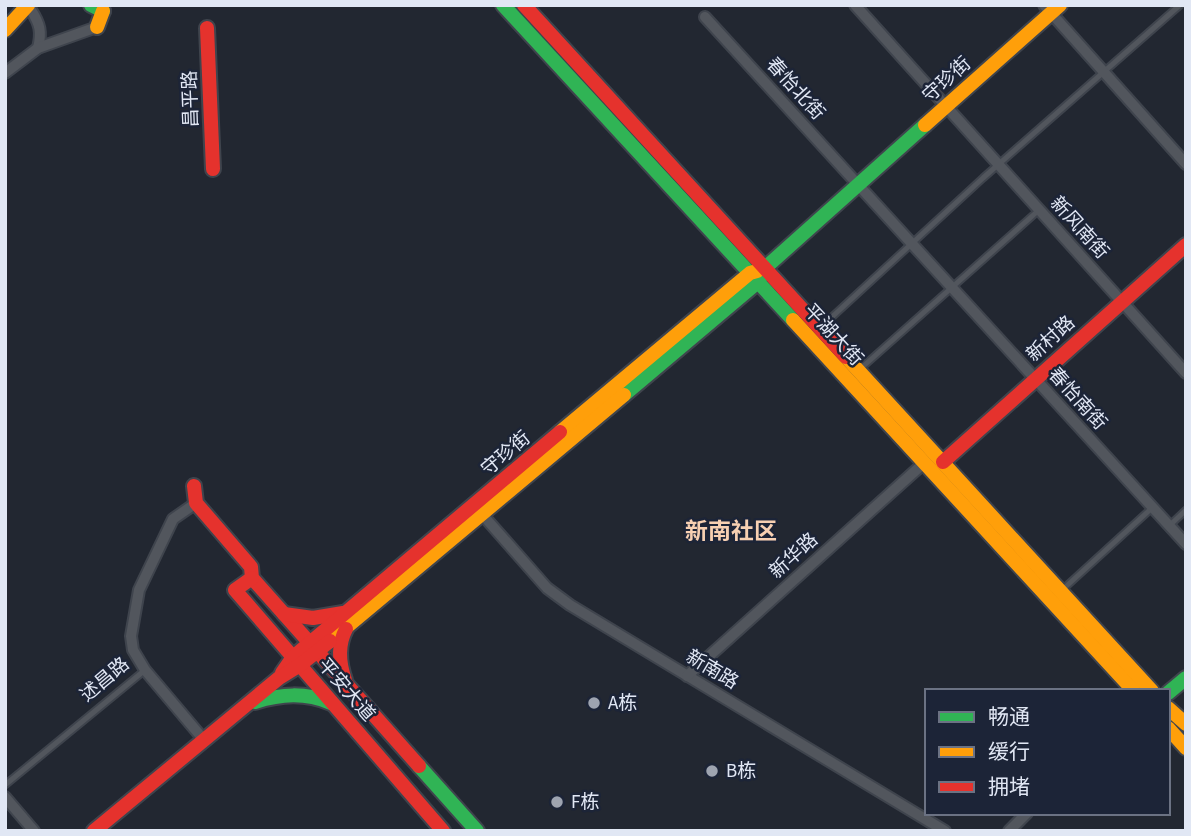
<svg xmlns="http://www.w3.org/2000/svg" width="1191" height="836" viewBox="0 0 1191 836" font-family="'Source Sans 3','Noto Sans SC',sans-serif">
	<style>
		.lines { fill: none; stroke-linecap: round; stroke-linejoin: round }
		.lane-casing { stroke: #3f444d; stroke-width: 9 }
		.street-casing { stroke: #3f444d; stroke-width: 14 }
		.fast-casing { stroke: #3f444d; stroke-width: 18 }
		.slow-casing { stroke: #3f444d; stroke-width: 18 }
		.jam-casing { stroke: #3f444d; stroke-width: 18 }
		.lane { stroke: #52565d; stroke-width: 5 }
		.street { stroke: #52565d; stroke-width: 10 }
		.fast { stroke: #30b455; stroke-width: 14 }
		.slow { stroke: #ff9f0a; stroke-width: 14 }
		.jam { stroke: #e5322d; stroke-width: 14 }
		.poi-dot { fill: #9ea4b0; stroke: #1c2437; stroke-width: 2.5 }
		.labels { text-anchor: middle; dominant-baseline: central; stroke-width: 5; stroke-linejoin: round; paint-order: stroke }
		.street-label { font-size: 19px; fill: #e1e7f4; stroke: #1c2437 }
		.poi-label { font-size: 19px; fill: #e1e7f4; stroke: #1c2437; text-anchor: start }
		.quarter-label { font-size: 23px; font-weight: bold; fill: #f7d0b2; stroke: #1c2437 }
	</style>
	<rect width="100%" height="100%" fill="#222731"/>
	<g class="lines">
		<g class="lane-casing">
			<g id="lane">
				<polyline points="820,328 983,178 1180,5"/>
				<polyline points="859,370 1039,210"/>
				<polyline points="1169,526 1186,510"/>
				<polyline points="1061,591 1152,508"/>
				<polyline points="5,785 145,670"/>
			</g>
		</g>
		<g class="street-casing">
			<g id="street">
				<polyline points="855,5 1186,373"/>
				<polyline points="1044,5 1186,164"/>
				<path d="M31,10C40,24 42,32 38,48"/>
				<polyline points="705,17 1186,544"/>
				<polyline points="5,73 38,48 97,27"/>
				<polyline points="196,503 173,519 139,590 131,636 133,650 145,670 204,740"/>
				<polyline points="481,513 547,588 570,605 945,831"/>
				<polyline points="687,676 924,463"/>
				<polyline points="5,797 34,831"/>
				<polyline points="1009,831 1027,813"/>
			</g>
		</g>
		<g class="fast-casing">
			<g id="fast">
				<polyline points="91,5 103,11"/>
				<polyline points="503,5 793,320"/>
				<polyline points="624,395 758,282 765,268 925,125"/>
				<polyline points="1168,693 1186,678"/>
				<path d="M255,702C281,694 305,692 331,703"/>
				<polyline points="419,766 477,831"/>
			</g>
		</g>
		<g class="slow-casing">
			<g id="slow">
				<polyline points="97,27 103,11"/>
				<polyline points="5,30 28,5"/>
				<polyline points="925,125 1060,5"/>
				<polyline points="793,320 1134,691"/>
				<polyline points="846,357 1152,691"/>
				<polyline points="560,432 750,273 757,271"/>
				<polyline points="330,641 624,395"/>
				<polyline points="1168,708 1186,724"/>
				<polyline points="1168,728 1186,748"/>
			</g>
		</g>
		<g class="jam-casing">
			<g id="jam">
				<polyline points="524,5 846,357"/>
				<polyline points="207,28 213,169"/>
				<polyline points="943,462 1186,245"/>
				<polyline points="194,486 196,503 251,567 252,578 419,766"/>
				<polyline points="252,578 235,590 443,831"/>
				<polyline points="284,614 313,618 343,613"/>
				<polyline points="282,673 293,657 560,432"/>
				<path d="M345,680C339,663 337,646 346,629"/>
				<polyline points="94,831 279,678 300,665 330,641"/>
			</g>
		</g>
		<use href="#lane" class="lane"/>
		<use href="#street" class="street"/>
		<use href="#fast" class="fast"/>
		<use href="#slow" class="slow"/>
		<use href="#jam" class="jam"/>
	</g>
	<g class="poi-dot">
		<circle cx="594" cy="703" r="7"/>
		<circle cx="712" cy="771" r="7"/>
		<circle cx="557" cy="802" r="7"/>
	</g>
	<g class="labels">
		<g class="street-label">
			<text transform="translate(947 80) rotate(-42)">守珍街</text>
			<text transform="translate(795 89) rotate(48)">春怡北街</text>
			<text transform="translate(191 99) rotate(-92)">昌平路</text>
			<text transform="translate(1079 228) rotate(48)">新风南街</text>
			<text transform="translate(833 335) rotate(47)">平湖大街</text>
			<text transform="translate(1051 339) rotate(-42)">新村路</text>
			<text transform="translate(1077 399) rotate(48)">春怡南街</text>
			<text transform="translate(506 454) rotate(-40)">守珍街</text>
			<text transform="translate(794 556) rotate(-42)">新华路</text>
			<text transform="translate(712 670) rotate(31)">新南路</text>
			<text transform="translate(105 680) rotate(-40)">述昌路</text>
			<text transform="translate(346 690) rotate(49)">平安大道</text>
		</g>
		<g class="poi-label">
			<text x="608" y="703">A栋</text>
			<text x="726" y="771">B栋</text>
			<text x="571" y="802">F栋</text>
		</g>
		<g class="quarter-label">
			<text x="731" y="531">新南社区</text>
		</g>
	</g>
	<rect width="1191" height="836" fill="none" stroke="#e1e7f4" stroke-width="14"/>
	<rect x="925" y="689" width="245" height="126" fill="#1c2437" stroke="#6b7283" stroke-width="2"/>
	<rect x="939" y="712" width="35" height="10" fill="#30b455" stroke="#6b7283" stroke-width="2"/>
	<text x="988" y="724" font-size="21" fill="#e1e7f4">畅通</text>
	<rect x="939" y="747" width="35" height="10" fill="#ff9f0a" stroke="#6b7283" stroke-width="2"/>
	<text x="988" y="759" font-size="21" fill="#e1e7f4">缓行</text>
	<rect x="939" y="782" width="35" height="10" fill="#e5322d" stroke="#6b7283" stroke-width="2"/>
	<text x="988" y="794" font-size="21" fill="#e1e7f4">拥堵</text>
</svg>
